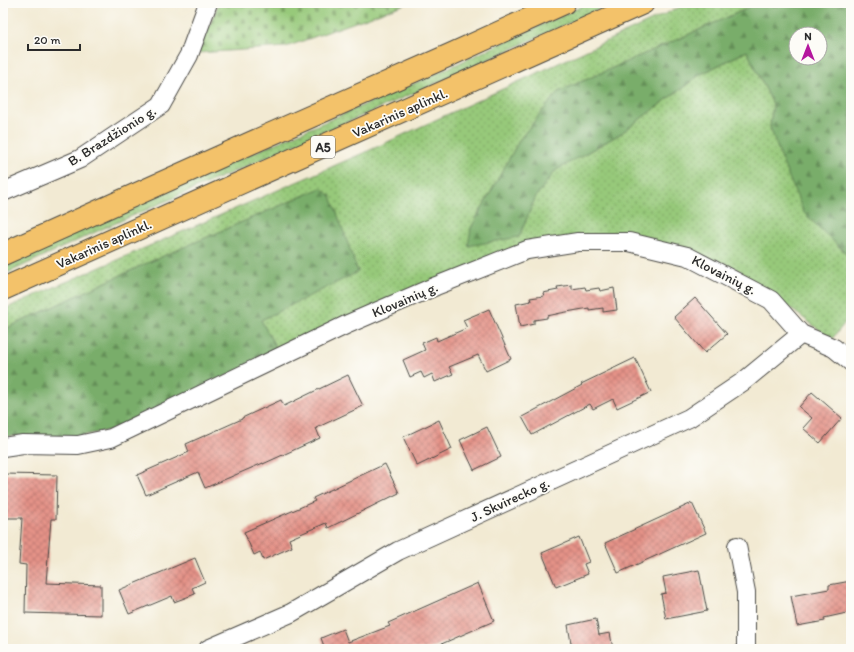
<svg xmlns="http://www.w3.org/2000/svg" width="854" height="652" viewBox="0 0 854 652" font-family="Itim,sans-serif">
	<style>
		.grass { fill: url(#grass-dots); stroke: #617a52 }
		.forest { fill: url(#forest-firs); stroke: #526c4a; fill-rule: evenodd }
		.cemetery { fill: url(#cemetery-stones); stroke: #617a52 }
		.building { fill: url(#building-cross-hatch) }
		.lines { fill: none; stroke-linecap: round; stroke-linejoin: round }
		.minor-casing { stroke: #494844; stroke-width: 20 }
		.trunk-casing { stroke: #494844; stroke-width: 24 }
		.minor { stroke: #fff; stroke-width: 18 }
		.trunk { stroke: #f3c26a; stroke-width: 22 }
		.labels { text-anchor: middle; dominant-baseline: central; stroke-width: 3.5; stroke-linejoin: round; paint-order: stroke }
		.shield { fill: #fdfcf7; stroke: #6a6a68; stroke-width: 1 }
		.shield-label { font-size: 13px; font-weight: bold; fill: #2b2b2b }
		.street-label { font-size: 14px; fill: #2b2b2b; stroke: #fdfcf7 }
	</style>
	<defs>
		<pattern id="grass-dots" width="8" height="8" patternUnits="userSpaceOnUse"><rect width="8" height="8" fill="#97c97a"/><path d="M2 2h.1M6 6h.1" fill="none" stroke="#7ba364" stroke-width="1.8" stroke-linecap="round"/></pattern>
		<pattern id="forest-firs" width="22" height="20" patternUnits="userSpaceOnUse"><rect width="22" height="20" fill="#79ad6a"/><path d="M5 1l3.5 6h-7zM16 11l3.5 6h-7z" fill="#638d57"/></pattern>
		<pattern id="cemetery-stones" width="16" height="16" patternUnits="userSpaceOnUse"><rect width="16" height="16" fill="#97c97a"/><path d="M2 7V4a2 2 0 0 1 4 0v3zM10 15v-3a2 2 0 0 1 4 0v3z" fill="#7ba364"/></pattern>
		<pattern id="building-cross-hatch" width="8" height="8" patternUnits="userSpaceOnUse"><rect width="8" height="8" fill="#e49287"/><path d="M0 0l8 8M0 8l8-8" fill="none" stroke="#b9776f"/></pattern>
	</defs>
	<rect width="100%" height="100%" fill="#fdfcf7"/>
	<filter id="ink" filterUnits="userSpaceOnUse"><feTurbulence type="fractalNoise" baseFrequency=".025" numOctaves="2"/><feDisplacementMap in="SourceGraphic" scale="8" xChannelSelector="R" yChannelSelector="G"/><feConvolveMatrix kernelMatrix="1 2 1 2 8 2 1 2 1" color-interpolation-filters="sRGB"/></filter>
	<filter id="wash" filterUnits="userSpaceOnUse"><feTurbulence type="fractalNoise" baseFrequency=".012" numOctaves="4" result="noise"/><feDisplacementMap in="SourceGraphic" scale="16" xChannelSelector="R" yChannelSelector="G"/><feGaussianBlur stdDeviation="0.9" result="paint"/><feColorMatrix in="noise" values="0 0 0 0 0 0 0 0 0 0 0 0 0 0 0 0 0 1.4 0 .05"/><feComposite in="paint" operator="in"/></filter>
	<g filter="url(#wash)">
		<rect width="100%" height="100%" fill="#f2ead3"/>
		<g class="grass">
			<polygon points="589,3 613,3 423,89 100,230 3,275 3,264 100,219 422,80"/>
			<polygon points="689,3 753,3 746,9 558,92 520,139 471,228 519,237 536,196 556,170 620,134 701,74 747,51 773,104 770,127 804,213 851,258 851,315 832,339 738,270 688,250 583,237 278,352 261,320 358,271 321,188 145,264 3,330 3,310 20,302 368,151"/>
		</g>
		<g class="forest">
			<path d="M753,3H851V258L804,213L783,163L770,127L773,104L747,51L701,74L620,134L556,170L536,196L519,237L468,246L471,228L520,139L558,92L746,9ZM796,34H820V58H796Z"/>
			<polygon points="321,188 331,196 358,272 261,320 278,352 111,430 70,438 3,436 3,330 145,264"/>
		</g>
		<polygon class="cemetery" points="219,3 408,3 286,47 198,53"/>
		<g id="blocks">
			<g class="building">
				<polygon points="572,285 572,289 585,287 586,290 599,288 600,291 614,288 617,310 603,312 603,308 589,310 589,308 561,313 547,316 547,318 534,320 534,324 520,327 516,304 531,301 530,298 544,296 543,293 558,290 557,287"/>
				<polygon points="695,298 727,334 705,353 674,317"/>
				<polygon points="489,309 511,359 486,371 478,355 449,367 453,374 435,382 432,374 424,378 421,372 410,377 403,360 425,350 422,343 436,337 437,341 467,328 463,320"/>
				<polygon points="635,358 651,392 617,408 613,399 593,409 590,404 532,435 522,417 582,385 581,384"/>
				<polygon points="348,375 363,406 316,428 320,438 263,464 263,463 205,488 198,472 146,495 137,475 189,452 186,444 242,419 242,418 281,400 284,406"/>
				<polygon points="812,392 842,418 820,443 803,428 812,418 799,407"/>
				<polygon points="439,420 452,449 417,466 403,437"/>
				<polygon points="487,427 501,457 474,470 460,440"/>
				<polygon points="385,464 399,493 328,528 326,523 289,539 292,547 263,560 260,552 254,555 244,532 315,501 313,498"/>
				<polygon points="3,474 57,475 56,519 51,519 46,583 101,585 101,615 25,613 26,565 19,564 22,518 3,518"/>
				<polygon points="692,503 706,533 618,573 605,543"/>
				<polygon points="579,537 589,562 584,564 588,574 556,587 542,553"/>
				<polygon points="195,558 205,582 192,588 195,594 174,602 172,596 129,614 119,590"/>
				<polygon points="699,570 707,611 666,619 661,594 666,593 663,577"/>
				<polygon points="851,581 851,612 824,618 825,621 797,626 791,596 829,589 829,585"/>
				<polygon points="478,583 494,621 430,649 325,649 321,638 343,629 348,642 390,626 388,623"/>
				<polygon points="596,619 599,635 610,633 613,649 572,649 568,625"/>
			</g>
		</g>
	</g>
	<g filter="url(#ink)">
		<use href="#blocks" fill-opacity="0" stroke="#494844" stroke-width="1"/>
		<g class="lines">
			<g class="minor-casing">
				<g id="minor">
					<polyline points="3,192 80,159 161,105 189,55 208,3"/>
					<polyline points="3,447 23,444 78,445 111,438 348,324 436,286 527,250 578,242 629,242 687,256 771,300 801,334 834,348 851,362"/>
					<polyline points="737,546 746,592 746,649"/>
					<polyline points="208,649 291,613 398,551 689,418 744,381 801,334"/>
				</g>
			</g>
			<g class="trunk-casing">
				<g id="trunk">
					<polyline points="3,254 253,142 452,54 564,3"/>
					<polyline points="3,289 643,3"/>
				</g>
			</g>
			<use href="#minor" class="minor"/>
			<use href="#trunk" class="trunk"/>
		</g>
	</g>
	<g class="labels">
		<rect class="shield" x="311" y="136" width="24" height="22" rx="3"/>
		<g class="shield-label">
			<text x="323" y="147">A5</text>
		</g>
		<g class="street-label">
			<text transform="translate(400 113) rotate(-24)">Vakarinis aplinkl.</text>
			<text transform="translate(112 136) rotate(-32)">B. Brazdžionio g.</text>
			<text transform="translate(104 244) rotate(-24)">Vakarinis aplinkl.</text>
			<text transform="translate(724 275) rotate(27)">Klovainių g.</text>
			<text transform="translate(405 300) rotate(-23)">Klovainių g.</text>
			<text transform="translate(510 500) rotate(-25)">J. Skvirecko g.</text>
		</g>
	</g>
	<rect width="854" height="652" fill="none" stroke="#fdfcf7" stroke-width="16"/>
	<g transform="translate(808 46)"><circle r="19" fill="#fdfcf7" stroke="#a9a8a5"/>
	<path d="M0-3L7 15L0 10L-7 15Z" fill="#b5179e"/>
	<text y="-6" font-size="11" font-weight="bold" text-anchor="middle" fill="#2b2b2b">N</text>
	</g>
	<path d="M28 44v6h52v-6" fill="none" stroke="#2b2b2b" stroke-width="2"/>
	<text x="34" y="44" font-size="12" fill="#2b2b2b" stroke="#fdfcf7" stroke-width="3" paint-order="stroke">20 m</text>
</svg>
